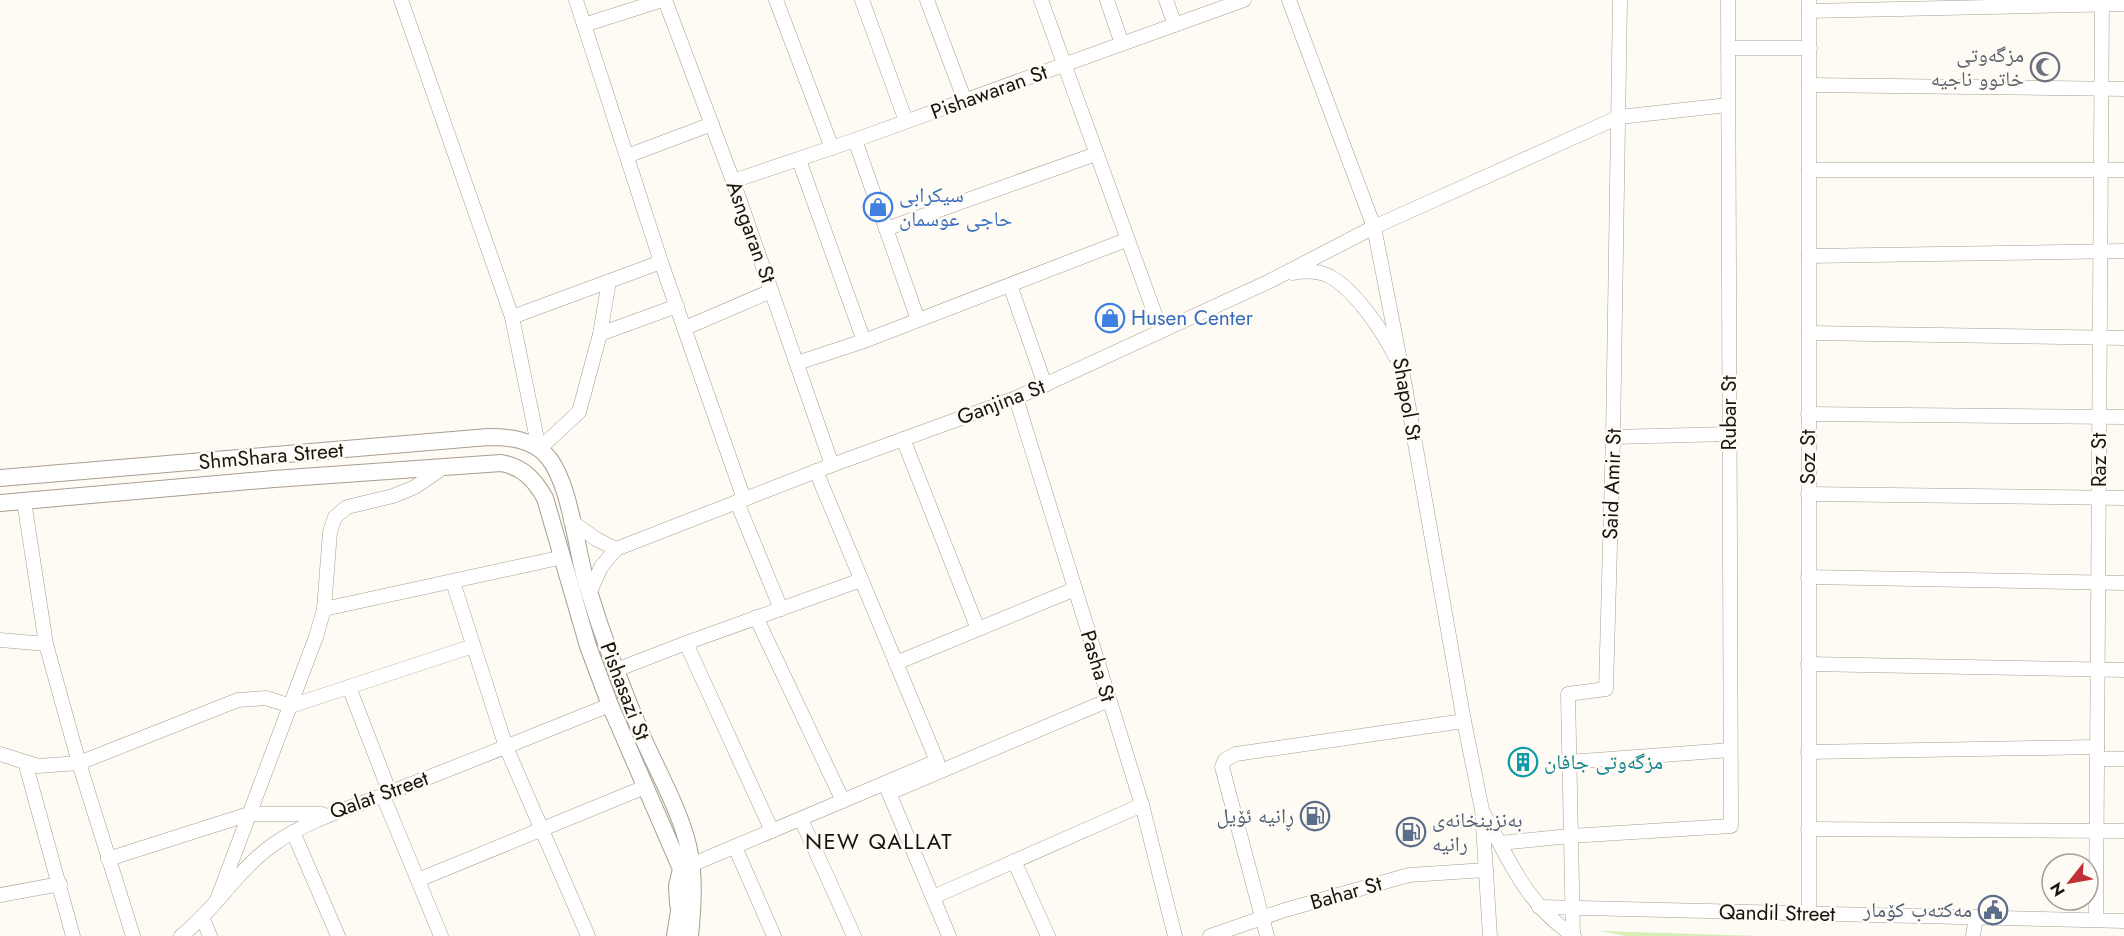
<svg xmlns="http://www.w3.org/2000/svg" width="2124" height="936" viewBox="0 0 2124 936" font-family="Jost,'Noto Naskh Arabic',sans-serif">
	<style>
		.green { fill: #d6efb7 }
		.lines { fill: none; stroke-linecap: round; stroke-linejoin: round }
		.minor-casing { stroke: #a89d90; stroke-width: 15 }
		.major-casing { stroke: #a89d90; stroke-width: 18 }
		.minor { stroke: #fff; stroke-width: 14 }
		.major { stroke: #fff; stroke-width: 16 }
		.labels { text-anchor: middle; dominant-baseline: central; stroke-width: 5; stroke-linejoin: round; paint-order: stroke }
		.worship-label { font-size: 21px; fill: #5b616d; stroke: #fefaf4; text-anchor: end }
		.street-label { font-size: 21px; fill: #181410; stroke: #fefaf4 }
		.shop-label { font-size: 21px; fill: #366cbe; stroke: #fefaf4; text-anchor: start }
		.culture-label { font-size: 21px; fill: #0d838f; stroke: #fefaf4; text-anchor: start }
		.service-label { font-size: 21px; fill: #4e5e75; stroke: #fefaf4; text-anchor: end }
		.neighbourhood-label { font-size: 22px; letter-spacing: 1.5px; fill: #181410; stroke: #fefaf4 }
	</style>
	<rect width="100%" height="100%" fill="#fefaf4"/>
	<polygon class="green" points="1600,931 1760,936 1626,936"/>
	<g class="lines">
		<g class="minor-casing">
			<g id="minor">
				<polyline points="401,0 512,317 539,449"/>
				<polyline points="576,0 661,262 744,499"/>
				<polyline points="665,0 733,181 832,465"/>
				<polyline points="776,0 832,148"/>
				<polyline points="862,0 906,121"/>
				<polyline points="927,0 965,101"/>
				<polyline points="1041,0 1161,331"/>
				<polyline points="1107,0 1122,44"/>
				<polyline points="1166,0 1175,25"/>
				<polyline points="1289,0 1374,227 1405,386 1464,721 1482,810 1490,936"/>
				<polyline points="1809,11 2124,4"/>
				<polyline points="584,25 662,0"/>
				<polyline points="1728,48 1810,48"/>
				<polyline points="1809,85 2124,89"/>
				<polyline points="855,140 918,320"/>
				<polyline points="627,156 712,124"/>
				<polyline points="799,160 864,341"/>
				<polyline points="1809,170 2124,170"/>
				<polyline points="733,181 855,140 1244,0"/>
				<polyline points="886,229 1096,154"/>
				<polyline points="1809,256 2124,251"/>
				<path d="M1292,273C1304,271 1317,270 1329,276C1355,290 1382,330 1395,356"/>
				<polyline points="1010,285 1045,385"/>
				<polyline points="512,317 661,262"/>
				<polyline points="685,328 771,291"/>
				<polyline points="1809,333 2124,338"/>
				<polyline points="600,334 677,306"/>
				<polyline points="797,363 864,341 1126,240"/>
				<polyline points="1016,398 1142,805 1175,936"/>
				<polyline points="1808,414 2124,417"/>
				<polyline points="1613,437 1729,434"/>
				<polyline points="903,439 978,629"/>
				<polyline points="539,449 579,412 600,334 609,281"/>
				<polyline points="1808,494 2124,498"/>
				<polyline points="24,501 46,644 79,763 133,936"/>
				<polyline points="737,502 781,609"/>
				<polyline points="571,521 596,539 616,549"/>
				<polyline points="1808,577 2124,583"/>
				<polyline points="453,582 506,747 588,936"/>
				<polyline points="589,594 601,567 616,549 832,465 1016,398 1270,281 1374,227 1619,117 1728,105"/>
				<polyline points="324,609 563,557"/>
				<polyline points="756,617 843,801"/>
				<polyline points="0,640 46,644"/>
				<polyline points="686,643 772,831"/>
				<polyline points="896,663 1075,589"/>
				<polyline points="1808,664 2124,670"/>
				<polyline points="616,670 686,643 861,580"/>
				<polyline points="349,687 390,793"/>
				<polyline points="1808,752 2097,747"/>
				<polyline points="0,754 38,766 79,763 238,700 266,698 291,706 473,646"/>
				<polyline points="2097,759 2124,759"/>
				<polyline points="25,762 73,936"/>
				<polyline points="1569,762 1730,750"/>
				<polyline points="886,786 949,936"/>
				<polyline points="889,793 1109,700"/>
				<polyline points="383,796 441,936"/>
				<path d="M1484,814C1510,862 1527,905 1574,936"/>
				<polyline points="801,819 854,936"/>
				<polyline points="1808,829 2124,831"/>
				<polyline points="293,832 338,936"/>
				<polyline points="1500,843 1570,836 1731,826 1728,0"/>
				<polyline points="735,847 774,936"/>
				<polyline points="108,859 249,814 322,814"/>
				<polyline points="1014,861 1048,936"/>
				<polyline points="684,868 937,761 816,471"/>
				<polyline points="418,880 645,787"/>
				<polyline points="0,895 60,884"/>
				<polyline points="933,897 1142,805"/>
				<polyline points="217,900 316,637 324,609 330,532 335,517 347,507 393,496 415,487 444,467"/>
				<polyline points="1539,907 2124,921"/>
				<polyline points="1809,913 1809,0"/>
				<polyline points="202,917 210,936"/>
				<polyline points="2096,920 2102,0"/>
				<polyline points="1573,935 1568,694 1606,689 1613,437 1620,0"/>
				<path d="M181,936C216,909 238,869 274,844C313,817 344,811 386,794C461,765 535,735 610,705"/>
				<polyline points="1210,936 1285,910 1409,875 1486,870"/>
				<polyline points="1267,936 1222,767 1225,760 1236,754 1464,721"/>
				<polyline points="1973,936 1976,917"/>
			</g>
		</g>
		<g class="major-casing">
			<g id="major">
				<path d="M0,478L488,437C509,437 532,439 547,456C570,482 576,548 586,582C602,635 622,689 644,740C659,774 679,809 688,845C695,875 693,906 690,936"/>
				<path d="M0,503L274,479L501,463C523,467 534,479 545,498L588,646L610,705L681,869L677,886L678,904L680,905L675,936"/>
			</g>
		</g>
		<use href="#minor" class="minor"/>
		<use href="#major" class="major"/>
	</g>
	<defs>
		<g id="mosque-ring" transform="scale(1.5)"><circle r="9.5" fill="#fefaf4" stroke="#6b7280" stroke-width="1.5"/><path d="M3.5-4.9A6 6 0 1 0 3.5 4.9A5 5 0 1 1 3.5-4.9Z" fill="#6b7280"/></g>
		<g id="shop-ring" transform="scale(1.5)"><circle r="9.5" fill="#fefaf4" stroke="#3f7fe0" stroke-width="1.5"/><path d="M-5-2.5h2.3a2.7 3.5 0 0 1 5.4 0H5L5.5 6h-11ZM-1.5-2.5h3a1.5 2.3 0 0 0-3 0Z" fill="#3f7fe0"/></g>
		<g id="building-ring" transform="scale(1.5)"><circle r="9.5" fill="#fefaf4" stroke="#0f9aa8" stroke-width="1.5"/><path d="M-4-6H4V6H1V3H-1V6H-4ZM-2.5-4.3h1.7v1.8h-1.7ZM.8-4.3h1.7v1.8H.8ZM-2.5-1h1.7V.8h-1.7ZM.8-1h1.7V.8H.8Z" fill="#0f9aa8"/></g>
		<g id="fuel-ring" transform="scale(1.5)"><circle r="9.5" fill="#fefaf4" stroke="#5c6f8a" stroke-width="1.5"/><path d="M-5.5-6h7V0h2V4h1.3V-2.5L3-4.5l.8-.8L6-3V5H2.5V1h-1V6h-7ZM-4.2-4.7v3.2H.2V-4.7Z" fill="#5c6f8a"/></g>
		<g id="civic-ring" transform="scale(1.5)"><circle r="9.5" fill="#fefaf4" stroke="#5c6f8a" stroke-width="1.5"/><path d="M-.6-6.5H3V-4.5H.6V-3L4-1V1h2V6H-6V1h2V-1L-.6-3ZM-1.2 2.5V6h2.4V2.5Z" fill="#5c6f8a"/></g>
	</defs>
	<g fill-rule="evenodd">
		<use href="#mosque-ring" x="2045" y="67"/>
		<use href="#shop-ring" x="878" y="207"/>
		<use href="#shop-ring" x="1110" y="318"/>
		<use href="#building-ring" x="1523" y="762"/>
		<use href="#fuel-ring" x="1315" y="816"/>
		<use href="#fuel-ring" x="1411" y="832"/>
		<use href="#civic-ring" x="1993" y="910"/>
	</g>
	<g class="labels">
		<g class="worship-label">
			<text x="2024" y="55">مزگەوتی<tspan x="2024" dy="24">خاتوو ناجیە</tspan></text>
		</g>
		<g class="street-label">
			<text transform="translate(989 92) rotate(-20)">Pishawaran St</text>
			<text transform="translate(751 232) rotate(70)">Asngaran St</text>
			<text transform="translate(1407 399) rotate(80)">Shapol St</text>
			<text transform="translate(1001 402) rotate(-21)">Ganjina St</text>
			<text transform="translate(1729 413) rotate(-90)">Rubar St</text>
			<text transform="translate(271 456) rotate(-5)">ShmShara Street</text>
			<text transform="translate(1808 457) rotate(-90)">Soz St</text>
			<text transform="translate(2099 460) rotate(-90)">Raz St</text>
			<text transform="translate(1612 484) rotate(-88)">Said Amir St</text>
			<text transform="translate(1098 666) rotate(73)">Pasha St</text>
			<text transform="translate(625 691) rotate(69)">Pishasazi St</text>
			<text transform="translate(379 795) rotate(-20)">Qalat Street</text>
			<text transform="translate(1346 893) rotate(-16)">Bahar St</text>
			<text transform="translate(1777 913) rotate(1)">Qandil Street</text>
		</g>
		<g class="shop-label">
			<text x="899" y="195">سیکرابی<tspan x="899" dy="24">حاجی عوسمان</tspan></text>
			<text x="1131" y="318">Husen Center</text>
		</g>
		<g class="culture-label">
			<text x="1544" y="762">مزگەوتی جافان</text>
		</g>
		<g class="service-label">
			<text x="1294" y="816">ڕانیە ئۆیل</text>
			<text x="1432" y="820" text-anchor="start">بەنزینخانەی<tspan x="1432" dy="24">رانیە</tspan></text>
			<text x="1972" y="910">مەکتەب کۆمار</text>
		</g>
		<g class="neighbourhood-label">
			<text x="879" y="841">NEW QALLAT</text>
		</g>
	</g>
	<g transform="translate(2070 882) rotate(239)"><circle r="28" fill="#fefaf4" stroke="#a29e99" stroke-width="1.5"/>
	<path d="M0-4.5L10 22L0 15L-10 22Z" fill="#c03036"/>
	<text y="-9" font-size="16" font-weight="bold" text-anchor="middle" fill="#181410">N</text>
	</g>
</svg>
